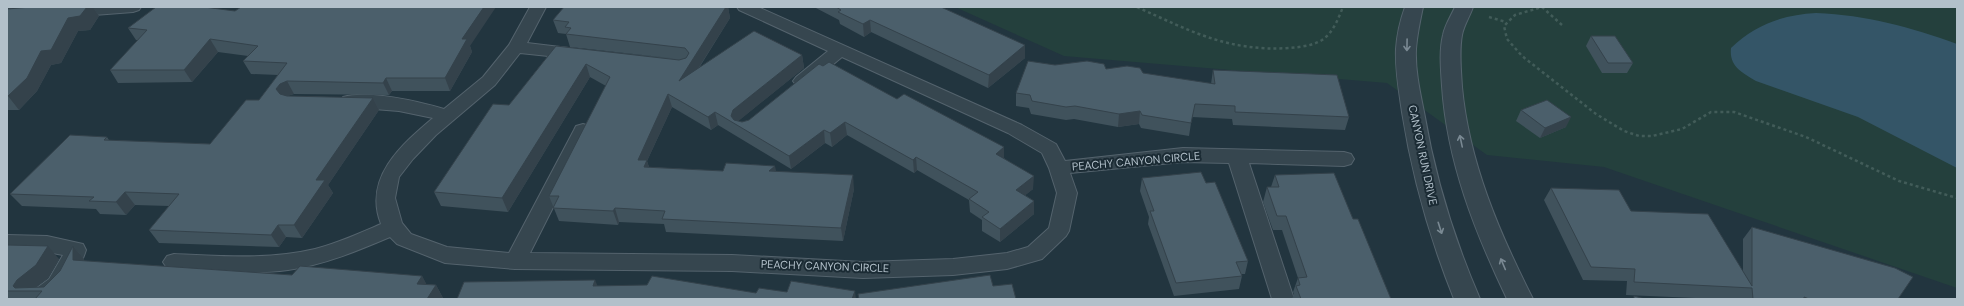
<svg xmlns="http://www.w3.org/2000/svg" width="1964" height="306" viewBox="0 0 1964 306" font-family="'DM Sans',sans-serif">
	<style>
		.green { fill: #24403d }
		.water { fill: #345567 }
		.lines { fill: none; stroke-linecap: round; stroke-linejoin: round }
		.minor-casing { stroke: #54636d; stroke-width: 2 }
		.tertiary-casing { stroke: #54636d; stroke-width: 2 }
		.path { stroke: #425c59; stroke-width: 2.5; stroke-dasharray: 3 3; stroke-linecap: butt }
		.minor { fill: #36464f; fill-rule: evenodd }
		.tertiary { fill: #36464f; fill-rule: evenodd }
		.wall { fill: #40525c }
		.shaded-wall { fill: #34424b }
		.building { fill: #4b5f6b; stroke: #34424b }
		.oneway { stroke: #7a8993 }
		.labels { text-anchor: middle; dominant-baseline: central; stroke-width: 4; stroke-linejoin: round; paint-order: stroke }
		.street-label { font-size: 11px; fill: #b2c0ca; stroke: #1b2b34 }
	</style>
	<rect width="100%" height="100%" fill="#22353f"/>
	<polygon class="green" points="955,7 1957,7 1957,288 1604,167 1487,155 1387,83 1064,56"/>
	<path class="water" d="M1816,13C1867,15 1910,27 1957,44V168L1858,117L1756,81C1741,72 1729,66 1731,48C1756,24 1783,15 1816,13Z"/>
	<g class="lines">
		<g class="minor-casing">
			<g id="minor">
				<polygon points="68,7 141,7 139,10 133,12 68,17 62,15 60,12 62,9"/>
				<path d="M530,7H546L527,43L577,49L583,50L586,54L583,58L577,59L520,53L495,85L436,135L413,159L399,177L395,198L402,223L411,234L447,247L509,253L574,130L576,126L583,124L590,126L592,130L530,253L732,255L863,262L953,259L1007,253L1028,247L1049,228L1057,193L1049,168L1042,153L1008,133L842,57L808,85L802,87L796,85L793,81L796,77L828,51L739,10L737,7H758L1022,125L1056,144L1065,161L1183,148L1344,152L1351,154L1354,159L1351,164L1344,166L1249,163L1294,299H1272L1229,163L1183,162L1070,173L1077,193L1069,231L1066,236L1042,259L1007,269L953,275L863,278L732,271L515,269L445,263L397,244L390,237C357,251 324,265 288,270C250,275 212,271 174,270L167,268L163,262L167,256L174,254C221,256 269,260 315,249C338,243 360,233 381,224C363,178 401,145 433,118L399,111L349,107L343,105L340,101L343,97C368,90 418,101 444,109L483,77L509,45Z"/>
				<path d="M7,235L47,236L83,244L86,250C80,268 71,287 55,299H27L30,293L49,279L63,255L47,252L7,251Z"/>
			</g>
		</g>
		<g class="tertiary-casing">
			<g id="tertiary">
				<path d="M1405,7H1423C1420,21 1417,35 1416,49C1415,70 1420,92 1424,112C1435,177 1454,239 1480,299H1454C1430,239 1412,176 1402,112C1399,91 1395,70 1396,49C1397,34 1400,21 1405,7Z"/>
				<path d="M1455,7H1473C1470,16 1464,25 1462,35C1459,51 1461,70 1462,87C1469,162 1499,232 1533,299H1507C1475,232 1447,162 1442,86C1441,70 1439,51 1443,35C1445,25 1451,16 1455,7Z"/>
			</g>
		</g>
		<g class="path">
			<path d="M1137,7C1190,31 1229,52 1289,48C1300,47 1312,46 1322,40C1333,33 1338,19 1343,7"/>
			<polyline points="1489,17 1506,22"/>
			<polyline points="1562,25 1542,7 1515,15 1504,26 1507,39 1522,56 1596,114 1624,131 1639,136 1652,136 1682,129 1711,112 1734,112 1806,137 1899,181 1957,198"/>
		</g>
		<use href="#minor" class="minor"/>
		<use href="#tertiary" class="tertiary"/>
	</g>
	<g class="wall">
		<polygon points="7,7 93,7 99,16 90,30 78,31 61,63 51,65 37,91 19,110 7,110"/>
		<polygon points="564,7 728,7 730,18 699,68 802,55 804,68 738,121 742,122 749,120 819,64 1004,158 1033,189 1025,195 1034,201 1034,214 1000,242 982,231 982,220 970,212 969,200 917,170 914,173 847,135 832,147 825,143 791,169 718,125 711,130 672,107 647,161 649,167 723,171 776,171 854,189 843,241 666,232 664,224 619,222 618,225 559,221 549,196 606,86 590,77 508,212 441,206 434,192 509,105 556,46 679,59 570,47 566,34 558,33 553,20"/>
		<polygon points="814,7 923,7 1025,45 1025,58 988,88 871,32 864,37 840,24 839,20"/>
		<polygon points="128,28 470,46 472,52 450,91 392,91 389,95 294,94 287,96 373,98 379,110 328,185 333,193 302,238 286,237 279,247 159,243 149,230 169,206 135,205 126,215 100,214 96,209 22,206 10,194 107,137 109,140 210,144 259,100 278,75 251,74 243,61 248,56 218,52 192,82 118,83 110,70 138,40 136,40"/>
		<polygon points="1591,36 1633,63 1627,73 1602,73 1586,46"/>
		<polygon points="1055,65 1106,69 1211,84 1213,70 1349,117 1345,130 1233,125 1232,119 1192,117 1189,136 1141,128 1139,124 1118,127 1074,119 1066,120 1031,114 1029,108 1016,106 1016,93"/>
		<polygon points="1521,110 1566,127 1540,138 1516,121"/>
		<polygon points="1275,175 1353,219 1391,299 1292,299 1294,294 1293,292 1298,278 1282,230 1273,230 1263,202 1267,187 1271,187"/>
		<polygon points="1142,178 1206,183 1248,261 1245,274 1241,274 1242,276 1239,289 1174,296 1148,224 1149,217 1140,191"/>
		<polygon points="1551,188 1631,211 1743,271 1743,239 1752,227 1898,299 1718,299 1626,295 1627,281 1583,280 1544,200"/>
		<polygon points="7,245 59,259 48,278 35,288 44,287 60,271 73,246 84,259 84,261 292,275 422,276 426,284 436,285 443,298 442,299 7,299"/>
	</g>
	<g class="shaded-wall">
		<polygon points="87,7 93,7 99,16 90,30 78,31 61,63 51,65 37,91 19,110 8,96 41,51 68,18"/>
		<polygon points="484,7 496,7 470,46 472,52 450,91 445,78 462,39"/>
		<polygon points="726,7 728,7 730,18 682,94 679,81"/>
		<polygon points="870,20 871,32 864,37 863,24"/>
		<polygon points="210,39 218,52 192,82 184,70"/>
		<polygon points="1025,45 1025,58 988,88 989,75"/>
		<polygon points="802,55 804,68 736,123 736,124 731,116 733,110"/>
		<polygon points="586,64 590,77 508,212 502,198"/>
		<polygon points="386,78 392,91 389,95 383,83"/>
		<polygon points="287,81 294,94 287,96 284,102 276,89 280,84"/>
		<polygon points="668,94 672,107 647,161 651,174 648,180 638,160"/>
		<polygon points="373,98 379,110 328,185 333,193 302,238 294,225 316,180"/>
		<polygon points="1140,111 1139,124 1118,127 1119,114"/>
		<polygon points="715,112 718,125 711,130 708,117"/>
		<polygon points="1571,117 1566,127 1540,138 1545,128"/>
		<polygon points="845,122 847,135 832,147 830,133"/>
		<polygon points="824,130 825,143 791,169 789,156"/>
		<polygon points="1004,147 1004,160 996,154"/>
		<polygon points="916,157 917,170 914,173 913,160"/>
		<polygon points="775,166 778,179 769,171"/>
		<polygon points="853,175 854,189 843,241 841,228"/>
		<polygon points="1034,176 1033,189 1016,203 1016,190"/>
		<polygon points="125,192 135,205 126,215 116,202"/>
		<polygon points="1034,201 1034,214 1000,242 1000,229"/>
		<polygon points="615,208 619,222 618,225 613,211"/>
		<polygon points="278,225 286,237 279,247 271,235"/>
		<polygon points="48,246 59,259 48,278 31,291 18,291 13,286 17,280"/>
		<polygon points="73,246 84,259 84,273 73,260"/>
		<polygon points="422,276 429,289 417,284"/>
		<polygon points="595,280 601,294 593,286"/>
		<polygon points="436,285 443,298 442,299 427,299"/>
		<polygon points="855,291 856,299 852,299"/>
	</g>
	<g class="building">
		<polygon points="31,7 87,7 80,16 68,18 51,50 41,51 27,78 8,96 7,96 7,9"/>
		<polygon points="156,7 204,7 235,11 241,7 484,7 462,39 467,39 445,78 386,78 383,83 287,81 280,84 276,89 280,94 287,96 373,98 316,180 325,180 294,225 278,225 271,235 149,230 179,194 125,192 116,202 89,201 94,197 10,194 70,135 107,137 104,140 210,144 246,100 259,100 287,63 243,61 258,46 210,39 184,70 110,70 147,30 128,28"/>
		<polygon points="564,7 726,7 679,81 754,31 802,55 733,110 731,116 734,120 742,122 749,120 819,64 823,66 829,62 897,99 904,94 1004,147 996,154 1034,176 1016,190 1034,201 1000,229 982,217 989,212 969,199 978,192 916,157 913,160 845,122 830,133 824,130 789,156 715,112 708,117 668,94 638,160 647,160 644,167 723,171 726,163 775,166 769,171 853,175 841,228 662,219 665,211 615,208 613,211 553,208 559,196 549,196 610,77 586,64 502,198 434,192 493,104 509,105 556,46 679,60 686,58 689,53 685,48 566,34 571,28 565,27 569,22 553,20"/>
		<polygon points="836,7 941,7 1025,45 989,75 870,20 863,24 838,12 841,10"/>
		<polygon points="1591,36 1615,36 1633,63 1608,63"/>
		<polygon points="1028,61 1055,65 1087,61 1104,64 1106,69 1127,66 1140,68 1143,73 1215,84 1213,70 1337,75 1349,117 1235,112 1235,106 1195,104 1191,123 1142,115 1140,111 1119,114 1075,106 1066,107 1032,101 1030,95 1016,93"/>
		<polygon points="1547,100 1571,117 1545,128 1521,110"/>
		<polygon points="1201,172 1206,183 1215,182 1248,261 1236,262 1242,276 1176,283 1150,211 1154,211 1142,178"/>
		<polygon points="1334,173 1353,219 1358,219 1391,299 1301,299 1296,286 1300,285 1298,278 1307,277 1286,216 1277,216 1267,187 1279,187 1275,175"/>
		<polygon points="1551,188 1619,190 1631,211 1708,214 1752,286 1752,227 1895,268 1913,277 1898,299 1809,299 1804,297 1804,299 1753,299 1752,288 1634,282 1635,269 1591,267"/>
		<polygon points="7,245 48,246 36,265 17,280 13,286 15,288 44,287 60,271 73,246 73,260 292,275 300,266 422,276 417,284 436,285 427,299 35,299 42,291 7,291"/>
		<polygon points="990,275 993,286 1012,284 1016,299 859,299 858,294"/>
		<polygon points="652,276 756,293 759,288 787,292 791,281 855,291 852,299 457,299 464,282 595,280 593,286 647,285"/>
		<polygon points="1634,296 1645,299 1634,299"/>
	</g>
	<defs><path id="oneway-shaft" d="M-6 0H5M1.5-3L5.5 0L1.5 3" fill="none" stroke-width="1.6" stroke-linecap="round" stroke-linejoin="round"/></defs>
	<g class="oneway">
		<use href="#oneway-shaft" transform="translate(1407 45) rotate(91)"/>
		<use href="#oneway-shaft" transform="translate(1461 141) rotate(-102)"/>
		<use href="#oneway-shaft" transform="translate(1440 228) rotate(72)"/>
		<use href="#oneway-shaft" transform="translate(1503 264) rotate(-113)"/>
	</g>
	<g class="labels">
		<g class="street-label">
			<text transform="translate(1423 155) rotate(78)">CANYON RUN DRIVE</text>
			<text transform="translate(1136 161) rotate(-5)">PEACHY CANYON CIRCLE</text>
			<text transform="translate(825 266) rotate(2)">PEACHY CANYON CIRCLE</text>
		</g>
	</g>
	<rect width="1964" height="306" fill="none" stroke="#b2c0ca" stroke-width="16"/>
</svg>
